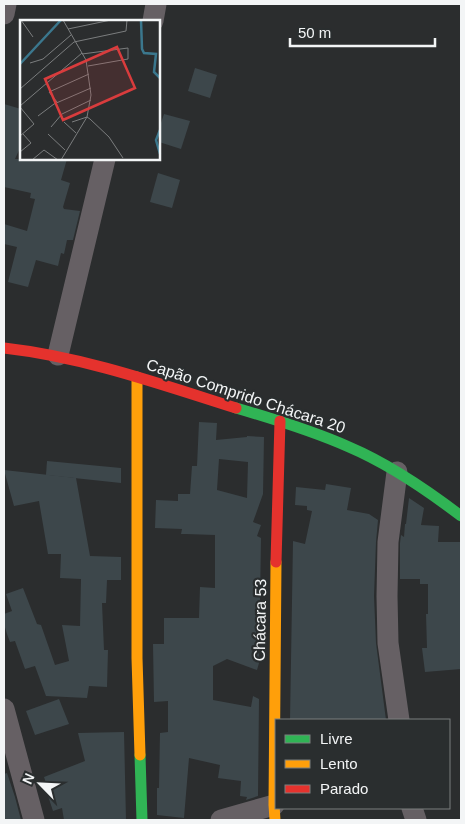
<svg xmlns="http://www.w3.org/2000/svg" width="465" height="824" viewBox="0 0 465 824" font-family="Arial,sans-serif">
	<style>
		.building { fill: #3d474b; fill-rule: evenodd }
		.lines { fill: none; stroke-linecap: round; stroke-linejoin: round }
		.street { stroke: #666064; stroke-width: 21 }
		.fast { stroke: #30b455; stroke-width: 11 }
		.slow { stroke: #ff9f0a; stroke-width: 11 }
		.jam { stroke: #e5322d; stroke-width: 11 }
		.labels { text-anchor: middle; dominant-baseline: central; stroke-width: 4.5; stroke-linejoin: round; paint-order: stroke }
		.street-label { font-size: 16px; fill: #f3f5f6; stroke: #2a2e2f }
		.inset-river { fill: none; stroke: #3b778d; stroke-width: 2.5 }
		.inset-road { fill: none; stroke: #7b7d7e; stroke-width: 1 }
		.view { fill: #d93c3d; fill-opacity: 0.15; stroke: #d93c3d; stroke-width: 2.5 }
		.inset-edge { fill: none; stroke: #f3f5f6; stroke-width: 2.5 }
	</style>
	<rect width="100%" height="100%" fill="#2b2d2e"/>
	<g class="building">
		<polygon points="195,68 217,75 210,98 188,91"/>
		<polygon points="4,104 21,109 21,146 15,159 67,159 61,180 70,183 63,207 64,209 80,211 73,240 67,240 64,254 61,253 58,266 36,260 28,287 8,282 17,247 4,244 4,224 27,231 35,199 30,198 31,193 4,187"/>
		<polygon points="164,114 190,121 181,149 159,142 159,129"/>
		<polygon points="158,173 180,180 172,208 150,202"/>
		<path d="M199,422L217,423L216,440L247,437V436L264,437L263,494L253,522L261,525L257,536L261,538L259,663L257,670L227,659L213,666V700L251,707L253,696L259,699L258,796L246,800L247,797L240,796L241,781L218,778L220,765L189,758L184,818L157,815V788H159L160,733L168,732V701L154,702L153,644H164V618H199L200,587L215,588V535L186,534H181L182,529L155,528L156,500L178,501V494H190L192,466H197ZM219,459L248,462L247,498L217,490Z"/>
		<polygon points="47,461 121,468 121,483 46,475"/>
		<polygon points="4,470 76,478 90,556 121,557 121,580 107,580 106,603 102,603 104,650 108,650 107,687 89,686 87,698 46,696 35,666 25,669 15,641 10,642 7,634 4,624 4,614 12,611 6,594 23,588 37,624 41,625 55,665 69,661 62,625 80,626 81,579 60,578 61,554 48,554 39,501 14,506"/>
		<polygon points="326,484 351,488 347,510 369,514 378,520 376,542 374,596 376,643 386,720 290,720 293,541 305,544 312,511 307,510 307,506 295,505 296,487 325,490"/>
		<polygon points="409,498 424,508 421,525 439,526 438,542 461,542 461,669 425,672 422,648 427,648 426,614 428,614 428,584 420,584 420,579 400,579 400,543 401,535 404,537 405,524 406,524"/>
		<polygon points="59,699 69,724 35,735 26,711"/>
		<polygon points="124,732 126,820 64,820 62,808 53,811 47,793 49,792 44,777 85,761 78,733"/>
		<polygon points="7,773 15,797 21,820 4,820 4,774"/>
	</g>
	<g class="lines">
		<g class="street">
			<polyline points="4,14 6,4"/>
			<polyline points="153,21 156,4"/>
			<polyline points="58,355 105,159"/>
			<polyline points="397,472 388,542 387,596 388,643 399,720"/>
			<polyline points="4,709 34,820"/>
			<polyline points="412,808 416,820"/>
			<polyline points="221,820 274,805"/>
		</g>
		<g class="fast">
			<path d="M236,408C274,419 313,431 349,447C389,464 427,490 461,516"/>
			<polyline points="140,755 142,820"/>
		</g>
		<g class="slow">
			<polyline points="137,377 137,658 140,755"/>
			<polyline points="275,820 274,805 276,562"/>
		</g>
		<g class="jam">
			<path d="M4,348C84,357 160,384 236,408"/>
			<polyline points="276,562 280,421"/>
		</g>
	</g>
	<g class="labels">
		<g class="street-label">
			<text transform="translate(246 396) rotate(18)">Capão Comprido Chácara 20</text>
			<text transform="translate(260 620) rotate(-89)">Chácara 53</text>
		</g>
	</g>
	<g transform="translate(20 20)">
		<rect width="140" height="140" fill="#2b2d2e"/>
		<path class="inset-river" d="M121,0L122,29L124,33L136,34L134,52L140,58M0,44L41,0M140,110L136,120L140,134"/>
		<path class="inset-road" d="M1,0L13,17M48,9L91,0M62,34L108,28V39L68,46M10,43L23,39L51,15M0,69L54,22L106,11L107,0M37,82L29,72L69,54M0,86L62,33M0,87L14,104L0,116M18,96L34,84L71,68M44,102L56,113M52,102L67,97L70,99L89,117L103,138M31,107L42,94L71,80M28,114L45,130M0,132L11,123L3,114M12,140L24,130L38,140M41,140L67,97L71,75L66,40L43,0"/>
		<path class="view" d="M97,27L115,68L43,100L25,59Z"/>
		<rect width="140" height="140" class="inset-edge"/>
	</g>
	<rect width="465" height="824" fill="none" stroke="#f3f5f6" stroke-width="10"/>
	<rect x="275" y="719" width="175" height="90" fill="#2a2e2f" stroke="#7a7e7f"/>
	<rect x="285" y="735" width="25" height="8" fill="#30b455" stroke="#7a7e7f"/>
	<text x="320" y="744" font-size="15" fill="#f3f5f6">Livre</text>
	<rect x="285" y="760" width="25" height="8" fill="#ff9f0a" stroke="#7a7e7f"/>
	<text x="320" y="769" font-size="15" fill="#f3f5f6">Lento</text>
	<rect x="285" y="785" width="25" height="8" fill="#e5322d" stroke="#7a7e7f"/>
	<text x="320" y="794" font-size="15" fill="#f3f5f6">Parado</text>
	<g transform="translate(40 784) rotate(294)" stroke="#2a2e2f" stroke-width="4" paint-order="stroke">
	<path d="M0-4L9 19L0 12L-9 19Z" fill="#f3f5f6"/>
	<text y="-8" font-size="14" font-weight="bold" text-anchor="middle" fill="#f3f5f6">N</text>
	</g>
	<path d="M290 38v8h145v-8" fill="none" stroke="#f3f5f6" stroke-width="2.5"/>
	<text x="298" y="38" font-size="15" fill="#f3f5f6" stroke="#2a2e2f" stroke-width="4" paint-order="stroke">50 m</text>
</svg>
